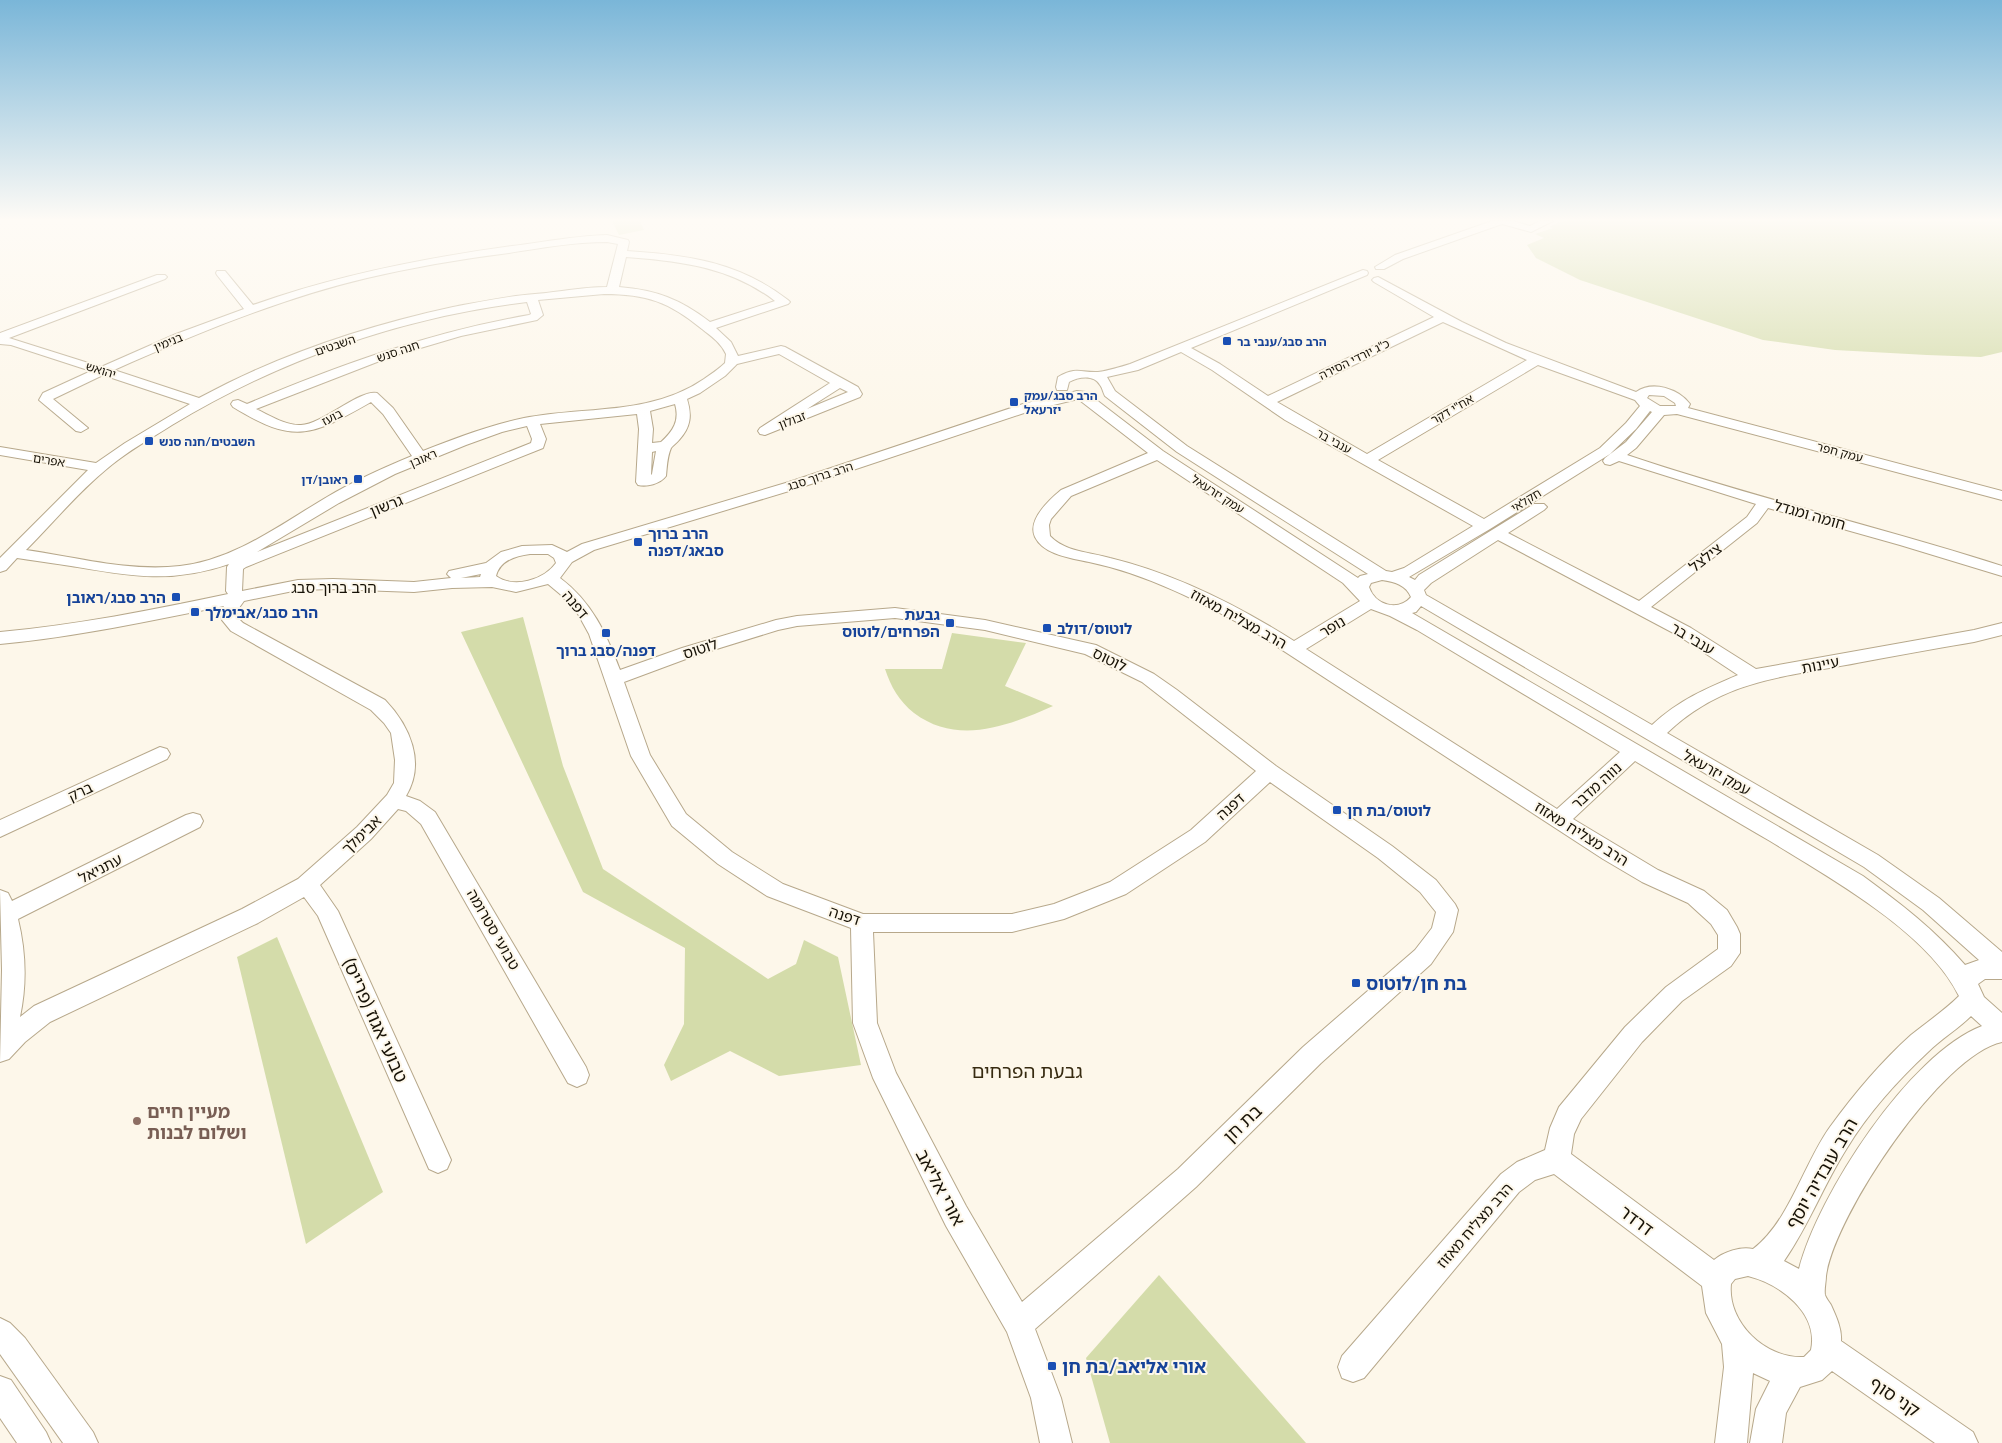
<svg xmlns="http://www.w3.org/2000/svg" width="2002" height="1443" viewBox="0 0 2002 1443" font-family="Lato,'Noto Sans Hebrew',sans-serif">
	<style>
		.green { fill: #d4dcaa }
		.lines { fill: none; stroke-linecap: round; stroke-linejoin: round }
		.minor-casing { stroke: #b7a88b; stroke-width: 2 }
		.minor { fill: #fff; fill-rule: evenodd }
		.transit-dot { fill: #1a4fb4; stroke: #fdf7ea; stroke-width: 2 }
		.education-dot { fill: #8d6e63; stroke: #fdf7ea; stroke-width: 2 }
		.labels { text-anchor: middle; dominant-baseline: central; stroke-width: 4; stroke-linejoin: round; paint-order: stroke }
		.far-transit-label { font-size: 12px; font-weight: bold; fill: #164399; stroke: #fdf7ea; text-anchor: start }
		.far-street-label { font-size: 12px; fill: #161106; stroke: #fdf7ea }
		.street-label { font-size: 15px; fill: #161106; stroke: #fdf7ea }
		.transit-label { font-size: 15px; font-weight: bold; fill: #164399; stroke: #fdf7ea; text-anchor: start }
		.near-transit-label { font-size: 18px; font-weight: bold; fill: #164399; stroke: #fdf7ea; text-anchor: start }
		.near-street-label { font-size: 18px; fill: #161106; stroke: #fdf7ea }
		.near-education-label { font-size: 18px; font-weight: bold; fill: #785e54; stroke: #fdf7ea; text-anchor: start }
		.near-neighbourhood-label { font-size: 19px; fill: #372b11; stroke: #fdf7ea }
	</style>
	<rect width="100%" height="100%" fill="#fdf7ea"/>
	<g class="green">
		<polygon points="612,221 640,221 644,230 619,235"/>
		<polygon points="1562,221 2002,221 2002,352 1981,357 1927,355 1835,350 1763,340 1580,280 1536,258 1527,245 1544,238 1535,234 1553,228 1549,227"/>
		<polygon points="523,617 563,766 603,869 768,979 796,964 804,940 838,957 861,1065 779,1076 730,1051 671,1081 664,1065 684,1024 685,948 583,892 461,632"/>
		<path d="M952,633L1026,643L1005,686L1053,706C1008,726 958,746 914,713C899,701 891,687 885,669H942Z"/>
		<polygon points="277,937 383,1192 306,1244 237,957"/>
		<polygon points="1159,1275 1306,1443 1110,1443 1086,1358"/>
	</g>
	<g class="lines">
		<g class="minor-casing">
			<g id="minor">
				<polygon points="1492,221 1513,221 1530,226 1540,221 1553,221 1531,232 1502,224 1403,259 1384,269 1376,269 1375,267 1395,255"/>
				<path d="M607,235L628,240L629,242L627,251C688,255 739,262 788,300L790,302L788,304L716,328L731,342L738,356L781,346L785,347L858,387L862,394L860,397L765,435L760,434L758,431L760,428L830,383L779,354L737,364L725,376L700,393L687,399C692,415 691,427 679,440C677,443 673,445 671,448C667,457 667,467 666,476C660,484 647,487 638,485L636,482L639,429L637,414L540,424L546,439L543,448L246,567L243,569L242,591L298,580L333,579L414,582L451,578L447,574L449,571L486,563L501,552L522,546L552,545L567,552L582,544L789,482L1023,404L1077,391L1086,392L1163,451L1358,578L1360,576L1368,574L1177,452L1105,396C1103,392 1102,387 1100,385C1094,374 1078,377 1069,382L1067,390H1057L1056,387L1058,377C1077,366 1081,373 1098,372C1108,371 1120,367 1130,364L1363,270L1367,271L1368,273L1367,275L1191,348L1220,364L1268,396L1434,317L1374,282L1372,280L1374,278L1378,277L1462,322L1506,343L1636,392C1653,380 1679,389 1690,404L1688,408L2002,491V500L1677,414L1664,415L1636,448L1627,455C1751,497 1877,526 2002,566V576L1900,545L1768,508L1757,523L1651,607L1691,628L1756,669L1974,630L2002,623V635L1974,642C1931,649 1889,657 1846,665C1776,678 1721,682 1667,733L1878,855L1939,898L2002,952V979H1985L1978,984L1984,997L2002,1013V1042C1941,1055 1834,1216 1826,1276C1826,1282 1824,1289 1825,1295C1826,1298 1829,1302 1831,1305C1836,1316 1842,1329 1841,1341L1973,1432L1978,1443H1935L1832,1371L1822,1380L1800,1387L1786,1413L1782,1443H1750L1756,1409L1770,1381L1753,1373L1747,1443H1715L1724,1367L1722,1344L1706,1313L1702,1286L1554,1174L1535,1180L1519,1192L1364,1378L1353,1382L1342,1378L1338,1367L1342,1356L1501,1174L1517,1162L1545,1150L1550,1128L1559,1107L1625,1027L1666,987L1718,949V935L1711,924L1688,903L1642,882L1603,859L1253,631C1201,602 1147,574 1089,562C1071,558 1044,555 1035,537C1027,520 1049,500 1061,490L1148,453L1078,399L1033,410L799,488L594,550L572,562L560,578C592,602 606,633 620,670L682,648L776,620L797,616L895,608L985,620L1096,645L1154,674L1177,690L1276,766L1392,846L1436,880L1455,904L1458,910L1453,932L1431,964L1321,1063L1196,1187L1035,1329L1061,1398L1072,1443H1040L1031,1398L1007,1332L946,1226L873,1078L853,1023L851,928L767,896L718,864L672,826L631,756L589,634L578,614L560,594L548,584L516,592L492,587L452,588L414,592L333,589L298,590L244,601L236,612L238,618L243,623L385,700C410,726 426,763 406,796L420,801L435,812L586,1067L589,1075L586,1083L577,1087L568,1083L421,824L406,811L398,809L371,839L320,885L338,911L447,1151L451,1160L447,1169L438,1173L429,1169L318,916L304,897L258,923L50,1022L25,1042L9,1059L0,1062L2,970L0,890L8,893L12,901L186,815L193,813L200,815L203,821L200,827L18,919C26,952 27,984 20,1017L34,1006L242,909L298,879L357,827L387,795L394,783L395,760L391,733L384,723L371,710L231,631L222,620L220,612L224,606C149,621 76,637 0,644V632C77,625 152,610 228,594L226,591L227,567L229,564C170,584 130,576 71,566C53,563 35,561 17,558L6,570L0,572V558L88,470L0,455V447L96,463L125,443L190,404L103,375L53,399L88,428L81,432L76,431L39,400L43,393L91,371L11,345L0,344V333L157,275H165L167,277L165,279L9,338L101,367L176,334L244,309L217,275L216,273L217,271H225L253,305C337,275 424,258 512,246C544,242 575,236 607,235ZM607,242L618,244L607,287C583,287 559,292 535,294C508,296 480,302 453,307C365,326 278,355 199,398L114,370C195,334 279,299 367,278C414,267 461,259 509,253C541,248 574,242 607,242ZM626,257C680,261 731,267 775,301L710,322C680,299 656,290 619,287ZM604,294C647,294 669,302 702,329C711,336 721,343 726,354L725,363C719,369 711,374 704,379C650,416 585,406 524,418C490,425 456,438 423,451L393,408L377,393C360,389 323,424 301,425C286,426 269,415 256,409L390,357L461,336L537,320L543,315L538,300ZM527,302L531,314L529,315C431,332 339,365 247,404L238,400L233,401L231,404L233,407C295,445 311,436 371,402L383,414L412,456C383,468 354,481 327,497C281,524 235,560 180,566C129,572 76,557 26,550C53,523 78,492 109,467C128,451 150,439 172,425C279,360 402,317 527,302ZM1443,322L1527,360L1367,454L1277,402ZM1181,352L1212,370L1285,420L1473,526L1404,568L1392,572L1386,571L1187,446L1115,391L1107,377L1138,370ZM1538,365L1635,400L1640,406L1626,423L1600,448L1484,519L1378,460ZM840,388L848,392L807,409ZM1649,395L1664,396L1675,403L1676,406H1660L1647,398ZM675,404C680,421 673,431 661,442L652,443L653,429L650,411ZM1650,411L1652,412L1626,442L1605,458L1603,461L1605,464L1610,465L1619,461L1756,504L1747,517L1639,601L1508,533L1544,510L1547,507L1544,504H1534L1419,575L1415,580L1409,577L1490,529L1610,454L1636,429ZM527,426L532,439L531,443L257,552L339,503L395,474L466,445L502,432ZM656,451L652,474L651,475L652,452ZM1157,460L1343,583L1360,601L1294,641C1237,605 1176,574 1110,558C1090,552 1065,552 1050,536L1049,525L1051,519L1071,496ZM1498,540L1679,636L1738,675C1705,689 1679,700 1652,725L1426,595L1424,590L1431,583ZM530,554H548L554,558L556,563C544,580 514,589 496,576C500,560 516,556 530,554ZM481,574L480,577L461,578ZM1382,580C1395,582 1406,585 1411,597C1398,612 1375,605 1369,587L1371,583ZM1421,606L1864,867L1923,910L1979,960L1965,965C1935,930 1900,903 1863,876L1412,613L1416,612ZM1371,609L1390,616L1417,630L1620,752L1557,809L1306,649ZM895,618L985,630L1085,654L1142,682L1256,771L1191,830L1110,882L1054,904L1012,914H863L783,884L732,852L686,814L650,755L624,682L694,656L778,630L797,626ZM1635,761C1680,788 1725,815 1770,841C1830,878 1928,932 1959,996C1944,1011 1927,1022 1911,1035C1881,1062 1854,1094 1830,1127C1804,1163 1789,1222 1753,1249C1741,1246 1723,1252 1714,1260L1571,1154L1574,1134L1581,1119L1642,1042L1682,1001L1731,966L1740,953V934L1737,927L1727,910L1704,891L1658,870L1573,819ZM1270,782L1378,858L1420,892L1436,912L1432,928L1415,950L1303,1047L1178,1169L1022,1302L966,1206L896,1073L877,1023L873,932H1012L1064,919L1126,894L1205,842ZM1971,1016L1982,1026C1909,1054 1818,1195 1799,1269L1784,1261C1809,1225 1824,1184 1847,1148C1868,1113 1898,1080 1928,1052C1941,1039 1958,1029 1971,1016ZM1748,1276C1780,1284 1819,1313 1811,1350L1804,1357C1766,1359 1727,1323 1731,1284L1735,1279Z"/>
				<polygon points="160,747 167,749 170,754 167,759 0,837 0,820"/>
				<polygon points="0,1318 10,1323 25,1338 93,1432 98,1443 63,1443 0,1354"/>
				<polygon points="0,1376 11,1380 46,1432 51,1443 17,1443 0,1418"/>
			</g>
		</g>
		<use href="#minor" class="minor"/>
	</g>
	<linearGradient id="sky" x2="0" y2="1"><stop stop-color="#7ab6d8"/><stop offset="0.52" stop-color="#fefbf6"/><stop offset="1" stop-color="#fefbf6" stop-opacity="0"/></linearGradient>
	<rect width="2002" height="423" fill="url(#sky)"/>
	<g class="transit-dot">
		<rect x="1222" y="336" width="10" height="10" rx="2.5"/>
		<rect x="1009" y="397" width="10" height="10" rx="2.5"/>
		<rect x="144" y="436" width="10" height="10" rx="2.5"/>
		<rect x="353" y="474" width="10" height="10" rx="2.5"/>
		<rect x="633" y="537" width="10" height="10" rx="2.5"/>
		<rect x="171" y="592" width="10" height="10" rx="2.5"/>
		<rect x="190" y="607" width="10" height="10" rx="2.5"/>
		<rect x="945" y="618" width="10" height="10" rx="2.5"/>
		<rect x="1042" y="623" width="10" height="10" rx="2.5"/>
		<rect x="601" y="628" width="10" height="10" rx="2.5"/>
		<rect x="1332" y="805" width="10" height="10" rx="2.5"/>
		<rect x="1351" y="978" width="10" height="10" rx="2.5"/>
		<rect x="1047" y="1361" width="10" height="10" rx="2.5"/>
	</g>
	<circle class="education-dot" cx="137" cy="1121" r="5"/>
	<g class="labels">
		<g class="far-transit-label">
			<text x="1237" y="341">הרב סבג/ענבי בר</text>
			<text x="1024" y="395">הרב סבג/עמק<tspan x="1024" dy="14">יזרעאל</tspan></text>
			<text x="159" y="441">השבטים/חנה סנש</text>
			<text x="348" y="479" text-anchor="end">ראובן/דן</text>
		</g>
		<g class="far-street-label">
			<text transform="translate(168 342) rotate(-22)">בנימין</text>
			<text transform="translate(335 345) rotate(-19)">השבטים</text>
			<text transform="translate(398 351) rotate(-19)">חנה סנש</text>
			<text transform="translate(1354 359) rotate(-26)">כ"ג יורדי הסירה</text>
			<text transform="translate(101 370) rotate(17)">יהואש</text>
			<text transform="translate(1452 409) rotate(-30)">אח"י דקר</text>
			<text transform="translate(332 417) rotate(-27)">בועז</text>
			<text transform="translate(792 420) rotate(-21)">זבולון</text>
			<text transform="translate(1334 441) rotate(29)">ענבי בר</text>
			<text transform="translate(1840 452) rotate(15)">עמק חפר</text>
			<text transform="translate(423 458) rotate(-23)">ראובן</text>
			<text transform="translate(49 460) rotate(9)">אפרים</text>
			<text transform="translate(820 476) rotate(-18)">הרב ברוך סבג</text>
			<text transform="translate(1218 494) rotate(33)">עמק יזרעאל</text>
			<text transform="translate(1526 500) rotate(-32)">חקלאי</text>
		</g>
		<g class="street-label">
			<text transform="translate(386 505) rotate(-22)">גרשון</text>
			<text transform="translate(1810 514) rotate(16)">חומה ומגדל</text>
			<text transform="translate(1705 557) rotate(-38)">צילצל</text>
			<text x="334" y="587">הרב ברוך סבג</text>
			<text transform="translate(576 604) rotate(50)">דפנה</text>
			<text transform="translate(1239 618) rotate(29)">הרב מצליח מאזוז</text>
			<text transform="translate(1332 626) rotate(-31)">נופר</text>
			<text transform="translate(1693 638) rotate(31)">ענבי בר</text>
			<text transform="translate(700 648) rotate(-18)">לוטוס</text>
			<text transform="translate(1110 659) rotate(26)">לוטוס</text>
			<text transform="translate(1820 664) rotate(-11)">עיינות</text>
			<text transform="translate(1717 772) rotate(30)">עמק יזרעאל</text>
			<text transform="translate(1596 785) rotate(-42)">נווה מדבר</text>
			<text transform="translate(80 791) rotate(-25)">ברק</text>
			<text transform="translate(1230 806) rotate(-42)">דפנה</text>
			<text transform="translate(1582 833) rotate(32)">הרב מצליח מאזוז</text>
			<text transform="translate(361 834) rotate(-44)">אבימלך</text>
			<text transform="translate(100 868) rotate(-27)">עתניאל</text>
			<text transform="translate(845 915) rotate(18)">דפנה</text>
			<text transform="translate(494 929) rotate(60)">טבועי סטרומה</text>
			<text transform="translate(1474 1225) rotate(-49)">הרב מצליח מאזוז</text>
		</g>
		<g class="transit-label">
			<text x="648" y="533">הרב ברוך<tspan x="648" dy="17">סבאג/דפנה</tspan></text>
			<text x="166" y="597" text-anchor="end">הרב סבג/ראובן</text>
			<text x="205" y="612">הרב סבג/אבימלך</text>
			<text x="940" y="614" text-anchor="end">גבעת<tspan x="940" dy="17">הפרחים/לוטוס</tspan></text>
			<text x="1057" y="628">לוטוס/דולב</text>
			<text x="606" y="650" text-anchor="middle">דפנה/סבג ברוך</text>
			<text x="1347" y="810">לוטוס/בת חן</text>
		</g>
		<g class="near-transit-label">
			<text x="1366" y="983">בת חן/לוטוס</text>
			<text x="1062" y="1366">אורי אליאב/בת חן</text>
		</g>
		<g class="near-street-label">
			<text transform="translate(376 1020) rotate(66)">טבועי אגוז (פרייס)</text>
			<text transform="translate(1242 1123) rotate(-44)">בת חן</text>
			<text transform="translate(1821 1173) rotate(-60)">הרב עובדיה יוסף</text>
			<text transform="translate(941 1187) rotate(62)">אורי אליאב</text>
			<text transform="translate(1637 1220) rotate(37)">דרדר</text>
			<text transform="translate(1895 1396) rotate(34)">קני סוף</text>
		</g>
		<g class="near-education-label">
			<text x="147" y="1111">מעיין חיים<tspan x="147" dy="21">ושלום לבנות</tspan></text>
		</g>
		<g class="near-neighbourhood-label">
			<text x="1027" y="1070">גבעת הפרחים</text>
		</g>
	</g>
</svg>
